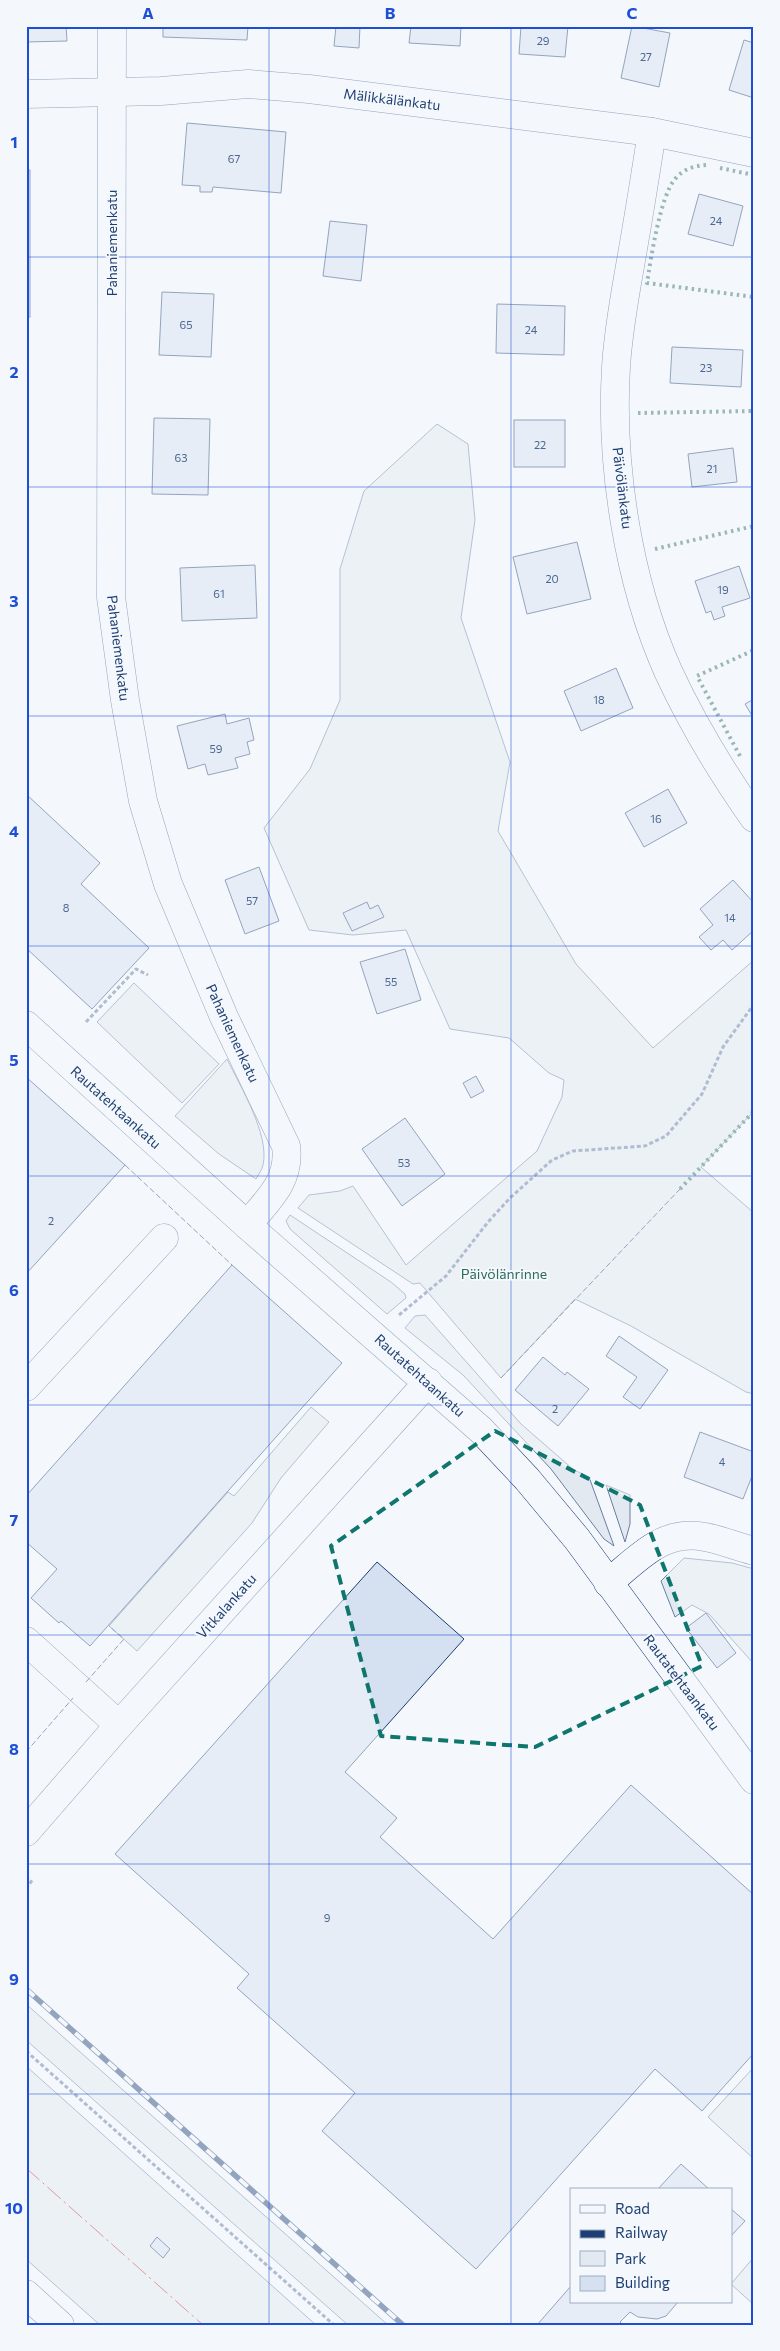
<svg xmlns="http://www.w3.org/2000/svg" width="780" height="2351" viewBox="0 0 780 2351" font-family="Commissioner,sans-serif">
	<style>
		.green { fill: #e3e9f0; stroke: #687fa3 }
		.parking { fill: #e3e8f0; stroke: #687fa3 }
		.building { fill: #d5e0f0; stroke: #1d3f73 }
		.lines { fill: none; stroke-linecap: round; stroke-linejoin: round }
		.minor-casing { stroke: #1d3f73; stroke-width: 29 }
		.major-casing { stroke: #1d3f73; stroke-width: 29 }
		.path { stroke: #5e769c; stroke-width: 3; stroke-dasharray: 4 2.5; stroke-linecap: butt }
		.minor { stroke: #f4f7fb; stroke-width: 28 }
		.major { stroke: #f4f7fb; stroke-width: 28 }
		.rail-casing { stroke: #1d3f73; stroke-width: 5.5 }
		.rail { stroke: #f4f7fb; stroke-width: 4; stroke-dasharray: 11; stroke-linecap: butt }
		.hedge { stroke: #2c6c60; stroke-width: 4; stroke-dasharray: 2.5 4; stroke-linecap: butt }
		.fence { stroke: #1d3f73; stroke-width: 1; stroke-dasharray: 6 2.5; stroke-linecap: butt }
		.power { stroke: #c62828; stroke-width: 1; stroke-dasharray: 18 4 2.5 4; stroke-linecap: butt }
		.marked { fill: none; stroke: #0f766e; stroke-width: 4; stroke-dasharray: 10 6; stroke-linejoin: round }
		.grid { fill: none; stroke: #1d4ed8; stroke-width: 1; stroke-opacity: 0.55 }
		.labels { text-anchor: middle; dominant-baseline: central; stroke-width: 4; stroke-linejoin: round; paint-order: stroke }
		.number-label { font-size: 11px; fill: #4b6792 }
		.street-label { font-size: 14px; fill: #1d3f73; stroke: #f4f7fb }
		.park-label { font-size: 14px; fill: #2c6c60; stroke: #f4f7fb }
		.neatline { fill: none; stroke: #1d4ed8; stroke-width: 2 }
		.grid-label { font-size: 16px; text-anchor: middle; font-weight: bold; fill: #1d4ed8 }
	</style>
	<rect width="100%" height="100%" fill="#f4f7fb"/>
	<g class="green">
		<polygon points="437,424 468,444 475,520 461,618 510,762 498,831 576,964 653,1048 754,960 754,1111 701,1167 754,1213 754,1394 746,1392 631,1326 575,1299 501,1378 420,1283 413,1284 298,1208 309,1195 340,1191 353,1186 406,1265 537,1151 562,1097 564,1080 549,1073 509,1038 450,1029 406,930 353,935 309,930 264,828 310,769 340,700 340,569 364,491"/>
		<path d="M227,1059C240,1086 270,1135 263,1165C262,1170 258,1175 256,1179L219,1154L175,1116Z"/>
		<polygon points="290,1215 391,1282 405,1294 406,1298 387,1314 290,1229 286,1221"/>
		<polygon points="425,1315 521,1424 574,1470 589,1477 614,1546 604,1539 551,1469 463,1375 405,1328 415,1316"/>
		<polygon points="606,1485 630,1495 630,1524 625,1542"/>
		<polygon points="684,1558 732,1563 754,1569 754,1664 709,1614 692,1605 675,1617 661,1581"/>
		<polygon points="26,2004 388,2325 348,2325 26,2040"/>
		<polygon points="26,2066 316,2325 100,2325 26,2259"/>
	</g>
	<g class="parking">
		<polygon points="134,983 219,1064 182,1103 97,1022"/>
		<polygon points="311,1407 329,1422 281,1478 252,1523 137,1651 109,1626 228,1492 234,1496"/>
		<polygon points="754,2067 754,2159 708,2117"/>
		<polygon points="754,2257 754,2305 731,2284"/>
	</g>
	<g class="building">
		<polygon points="26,26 66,26 67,41 26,42"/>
		<polygon points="163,26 248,26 247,40 163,37"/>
		<polygon points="336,26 360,26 359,48 334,46"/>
		<polygon points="411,26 461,26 460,46 409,43"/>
		<polygon points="521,26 568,26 565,57 519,54"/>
		<polygon points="632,26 670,33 659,87 621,78"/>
		<polygon points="744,40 754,43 754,98 729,90"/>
		<polygon points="187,123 286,132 281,193 213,187 212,192 200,192 200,186 182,185"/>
		<rect x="26" y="170" width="4" height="147"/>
		<polygon points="699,194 743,206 733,246 688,234"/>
		<polygon points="330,221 367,225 361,281 323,276"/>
		<polygon points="162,292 214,294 211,357 159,355"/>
		<polygon points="497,304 565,306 564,355 496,353"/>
		<polygon points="672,347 743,350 741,387 670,383"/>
		<polygon points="154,418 210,419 208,495 152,494"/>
		<rect x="514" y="420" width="51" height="47"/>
		<polygon points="733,448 737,482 692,487 688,454"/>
		<polygon points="577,542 591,599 527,614 513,557"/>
		<polygon points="255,565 257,618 182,621 180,568"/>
		<polygon points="739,566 750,598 722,607 725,616 714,620 711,611 706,613 695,581"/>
		<polygon points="616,668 633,708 581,731 564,691"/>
		<polygon points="754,699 754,719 745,704"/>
		<polygon points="225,714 227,724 249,718 254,740 247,742 250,754 235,758 238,768 208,775 205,764 188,769 177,726"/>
		<polygon points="668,789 687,823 644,847 625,813"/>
		<polygon points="26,794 100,863 81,884 149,948 92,1009 26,948"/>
		<polygon points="259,867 279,921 245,934 225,880"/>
		<polygon points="733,880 754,903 754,930 732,950 723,940 711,950 699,937 713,925 700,909"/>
		<polygon points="367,902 370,909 378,905 384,917 352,931 343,913"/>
		<polygon points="405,949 421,1000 377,1014 360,962"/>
		<polygon points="476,1076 484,1091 471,1098 463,1083"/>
		<polygon points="26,1077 125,1165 26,1274"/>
		<polygon points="405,1118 445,1174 402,1206 362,1149"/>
		<polygon points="232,1265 342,1363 90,1646 61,1621 59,1623 31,1598 57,1569 26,1542 26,1496"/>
		<polygon points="619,1336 668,1370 640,1409 623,1397 637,1377 606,1356"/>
		<polygon points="543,1357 565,1375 567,1372 589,1389 558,1426 515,1390"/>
		<polygon points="700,1432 754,1452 754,1471 743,1499 684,1477"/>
		<polygon points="377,1562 464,1639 345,1772 397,1818 380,1837 493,1939 631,1785 754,1895 754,2053 702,2111 655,2069 476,2269 322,2131 355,2093 237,1988 249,1974 115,1854"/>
		<polygon points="706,1613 736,1653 717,1668 686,1628"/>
		<polygon points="681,2164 710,2190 657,2190"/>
		<polygon points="731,2209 745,2221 731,2236"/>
		<polygon points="157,2237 170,2249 163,2258 150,2246"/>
		<polygon points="571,2286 571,2302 678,2302 666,2316 657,2319 638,2317 630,2312 620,2322 623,2325 537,2325"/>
	</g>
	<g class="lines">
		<g class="minor-casing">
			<g id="minor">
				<path d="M112,26L111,597L125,700L143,801L168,884L224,1017L286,1146C291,1181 267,1201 247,1225"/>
				<polyline points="26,94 161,91 248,84 309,89 652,132 754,153"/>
				<path d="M652,132C645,177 638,221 630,266C624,300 618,333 616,367C610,465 628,581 668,671C692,723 721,771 754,818"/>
				<polyline points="26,1025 247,1225 481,1430 527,1479 577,1539 754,1780"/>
				<polyline points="26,1387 164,1238"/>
				<path d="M608,1583C638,1559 663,1528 705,1537C722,1540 737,1547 754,1551"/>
				<polyline points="26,1641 119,1725"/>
				<polyline points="26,1832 119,1725 428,1382"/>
			</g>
		</g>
		<g class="major-casing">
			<polyline id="major" points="26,2294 60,2325"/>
		</g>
		<g class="path">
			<polyline points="86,1022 136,969 148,975"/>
			<polyline points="399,1315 446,1276 488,1222 510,1198 552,1160 573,1151 645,1146 666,1136 702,1094 723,1047 754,1004"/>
			<polyline points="26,1889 33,1879"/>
			<polyline points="26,2051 334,2325"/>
		</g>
		<use href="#minor" class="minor"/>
		<use href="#major" class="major"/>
		<g class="rail-casing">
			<polyline id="rail" points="26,1989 403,2325"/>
		</g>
		<use href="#rail" class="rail"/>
		<g class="hedge">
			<path d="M706,165C694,166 683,169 675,179C660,197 651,258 647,283L754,297"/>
			<polyline points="720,168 754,175"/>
			<polyline points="638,413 754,411"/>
			<polyline points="655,549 754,526"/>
			<polyline points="740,756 697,676 754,650"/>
			<polyline points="753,777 754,778"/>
			<polyline points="680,1189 754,1111"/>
		</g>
		<g class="fence">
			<polyline points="125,1165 232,1265"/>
			<polyline points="501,1378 680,1189"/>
			<polyline points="86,1682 124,1639 109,1626"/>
			<polyline points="26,1752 73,1698"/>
		</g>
		<polyline class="power" points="26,2168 203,2325"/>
	</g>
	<path d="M0 0H780V2351H0ZM495,1431L640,1505L702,1666L535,1747L381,1736L331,1546Z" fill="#f4f7fb" fill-opacity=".55" fill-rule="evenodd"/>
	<path class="marked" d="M495,1431L640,1505L702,1666L535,1747L381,1736L331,1546Z"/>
	<path class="grid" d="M269,26V2325M511,26V2325M26,257H754M26,487H754M26,716H754M26,946H754M26,1176H754M26,1405H754M26,1635H754M26,1864H754M26,2094H754"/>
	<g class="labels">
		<g class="number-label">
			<text x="543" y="40">29</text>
			<text x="646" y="56">27</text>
			<text x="234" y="158">67</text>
			<text x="716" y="220">24</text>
			<text x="186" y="324">65</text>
			<text x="531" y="329">24</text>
			<text x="706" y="367">23</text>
			<text x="540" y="444">22</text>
			<text x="181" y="457">63</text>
			<text x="712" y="468">21</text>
			<text x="552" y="578">20</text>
			<text x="723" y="589">19</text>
			<text x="219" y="593">61</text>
			<text x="599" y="699">18</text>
			<text x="216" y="748">59</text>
			<text x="656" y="818">16</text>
			<text x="252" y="900">57</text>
			<text x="66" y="907">8</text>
			<text x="730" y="917">14</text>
			<text x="391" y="981">55</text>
			<text x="404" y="1162">53</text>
			<text x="51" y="1220">2</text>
			<text x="555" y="1408">2</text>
			<text x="722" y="1461">4</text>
			<text x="327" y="1917">9</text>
		</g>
		<g class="street-label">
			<text transform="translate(392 99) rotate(7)">Mälikkälänkatu</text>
			<text transform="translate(111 243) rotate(-90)">Pahaniemenkatu</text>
			<text transform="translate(623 488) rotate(83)">Päivölänkatu</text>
			<text transform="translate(119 648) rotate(83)">Pahaniemenkatu</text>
			<text transform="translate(233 1033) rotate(65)">Pahaniemenkatu</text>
			<text transform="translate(116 1107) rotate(42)">Rautatehtaankatu</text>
			<text transform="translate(420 1375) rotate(42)">Rautatehtaankatu</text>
			<text transform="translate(226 1606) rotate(-48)">Vitkalankatu</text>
			<text transform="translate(682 1682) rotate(53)">Rautatehtaankatu</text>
		</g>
		<g class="park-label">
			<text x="504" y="1273">Päivölänrinne</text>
		</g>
	</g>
	<rect width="780" height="2351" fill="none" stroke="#f4f7fb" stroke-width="55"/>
	<rect x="570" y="2188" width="162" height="115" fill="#f4f7fb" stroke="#9eadc5"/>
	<rect x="580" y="2205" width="25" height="8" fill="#f4f7fb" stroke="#9eadc5"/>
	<text x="615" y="2214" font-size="15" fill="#1d3f73">Road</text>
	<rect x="580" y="2230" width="25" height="8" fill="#1d3f73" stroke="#9eadc5"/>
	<text x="615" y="2238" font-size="15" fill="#1d3f73">Railway</text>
	<rect x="580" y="2251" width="25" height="15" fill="#e3e9f0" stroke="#9eadc5"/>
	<text x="615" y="2264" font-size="15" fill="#1d3f73">Park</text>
	<rect x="580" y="2276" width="25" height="15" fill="#d5e0f0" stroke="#9eadc5"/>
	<text x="615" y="2288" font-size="15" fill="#1d3f73">Building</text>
	<rect x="28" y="28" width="724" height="2296" class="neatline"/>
	<g class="grid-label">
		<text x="148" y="19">A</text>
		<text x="390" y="19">B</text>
		<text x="632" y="19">C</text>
		<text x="14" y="148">1</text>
		<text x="14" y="378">2</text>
		<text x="14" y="607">3</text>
		<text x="14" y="837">4</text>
		<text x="14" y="1066">5</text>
		<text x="14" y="1296">6</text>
		<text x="14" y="1526">7</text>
		<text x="14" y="1755">8</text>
		<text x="14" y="1985">9</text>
		<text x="14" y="2214">10</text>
	</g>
</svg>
